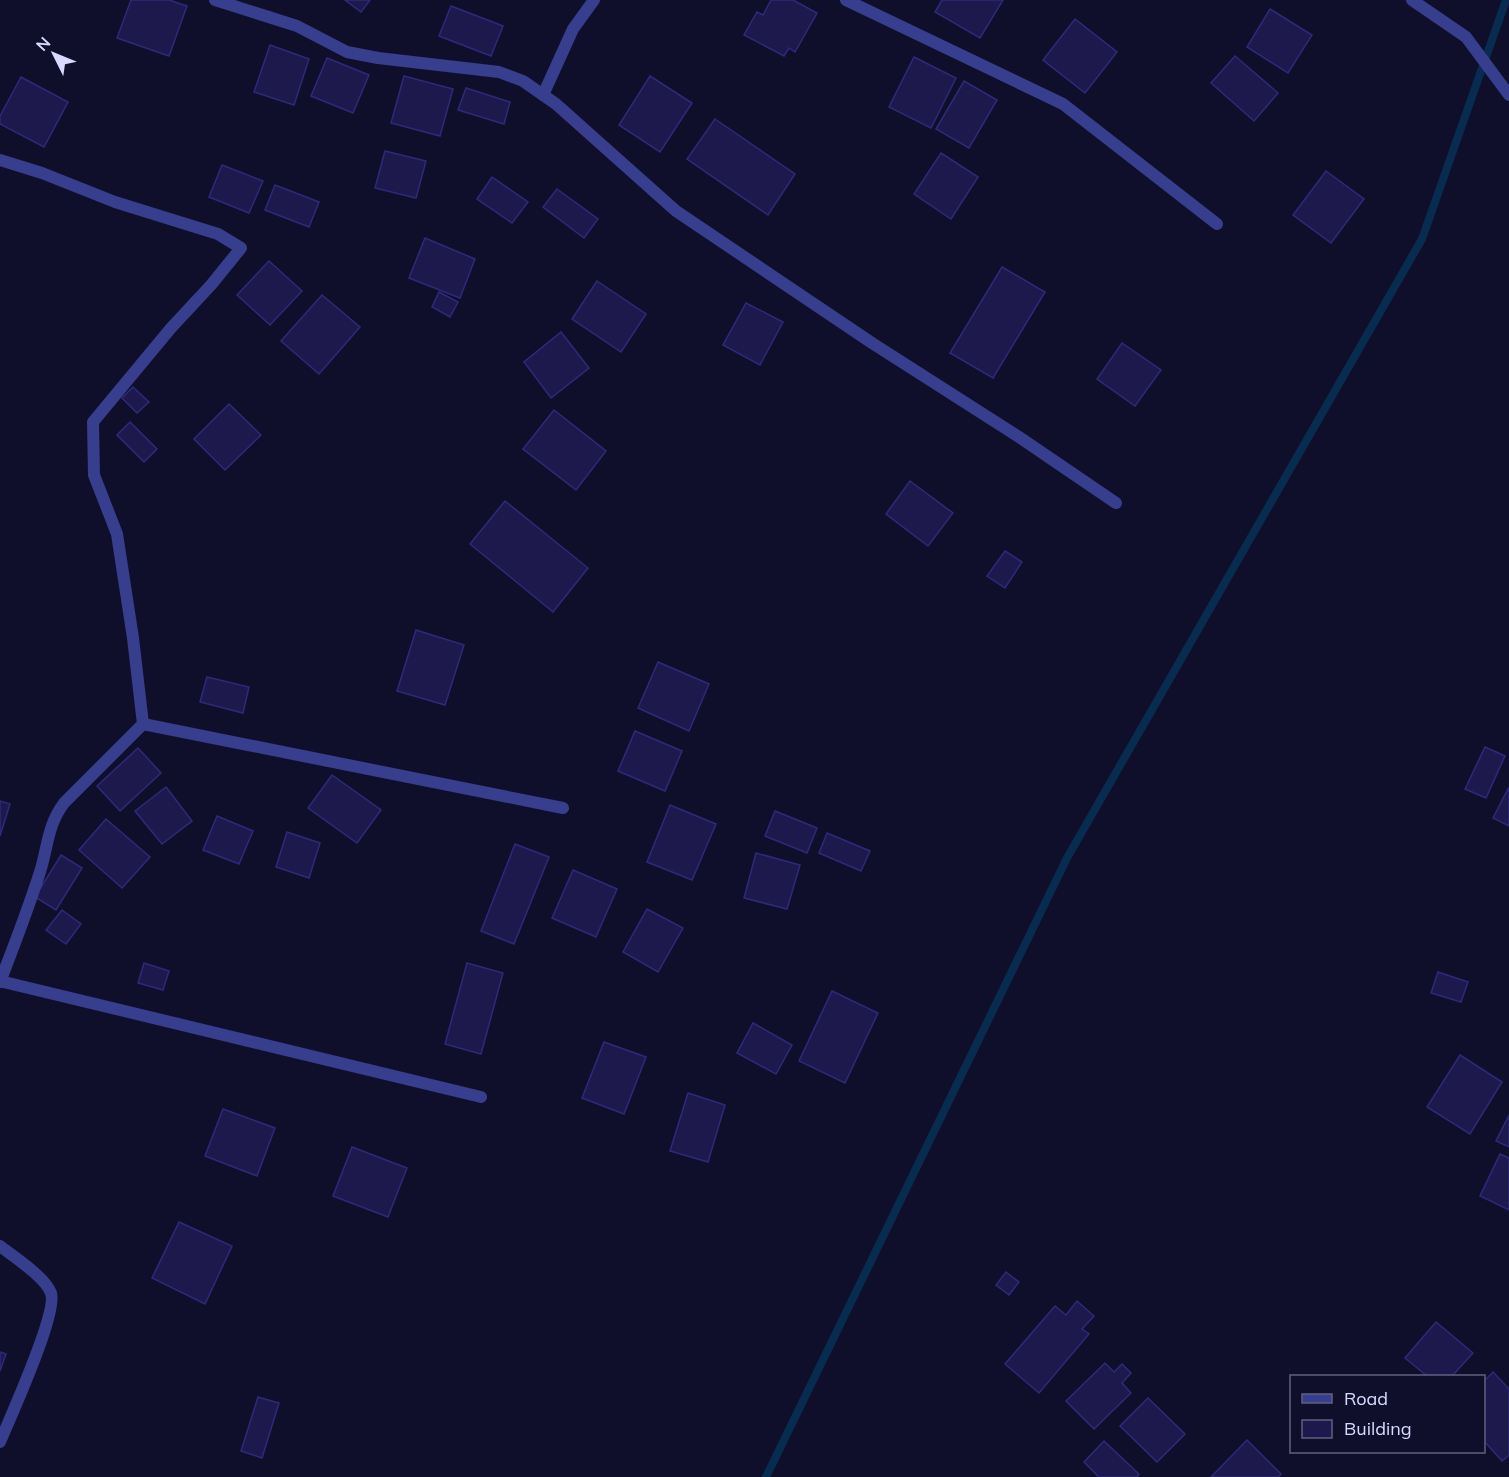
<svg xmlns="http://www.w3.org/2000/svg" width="1509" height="1477" viewBox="0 0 1509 1477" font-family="Mulish,sans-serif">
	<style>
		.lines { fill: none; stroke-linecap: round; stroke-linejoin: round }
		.stream { stroke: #082c50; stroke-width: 8 }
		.building { fill: #1d194d; stroke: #2f297b; stroke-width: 1.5 }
		.minor { stroke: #363e8d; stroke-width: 12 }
	</style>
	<rect width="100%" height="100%" fill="#100f2b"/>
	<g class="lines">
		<polyline class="stream" points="766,1477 1067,858 1422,239 1506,0"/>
	</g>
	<g class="building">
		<polygon points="131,0 169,0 187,6 169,56 117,38"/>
		<polygon points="345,0 370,0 361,12"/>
		<polygon points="771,0 793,0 817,13 795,52 789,48 784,56 744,35 757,12 763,15"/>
		<polygon points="942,0 1003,0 980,38 935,12"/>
		<polygon points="451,6 503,26 491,56 439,36"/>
		<polygon points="1270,9 1312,35 1288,73 1247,47"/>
		<polygon points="1075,19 1117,52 1085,93 1043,60"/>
		<polygon points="270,45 309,59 294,105 254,92"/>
		<polygon points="1235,56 1278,93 1254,121 1211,83"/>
		<polygon points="914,57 956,78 931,128 889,107"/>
		<polygon points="327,58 369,75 353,113 311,96"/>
		<polygon points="404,76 453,89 440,136 391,123"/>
		<polygon points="650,76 692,103 660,152 619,125"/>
		<polygon points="21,77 68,102 44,147 0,124 0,116"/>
		<polygon points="964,81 997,100 969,148 936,129"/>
		<polygon points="466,88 510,102 504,124 458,110"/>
		<polygon points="715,119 795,174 768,215 687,159"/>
		<polygon points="385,151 426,161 416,198 375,188"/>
		<polygon points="941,153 978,177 951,219 914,194"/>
		<polygon points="222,165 263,181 249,213 209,197"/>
		<polygon points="1326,171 1364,199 1331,243 1293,215"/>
		<polygon points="492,177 528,202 512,223 477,199"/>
		<polygon points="275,185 319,202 309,227 265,210"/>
		<polygon points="557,189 598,219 584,238 543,207"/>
		<polygon points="425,238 475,259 460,298 409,278"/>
		<polygon points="269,261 302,291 270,325 237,295"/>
		<polygon points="1002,267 1045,292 993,378 950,353"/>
		<polygon points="597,281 646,314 621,352 572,319"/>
		<polygon points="439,292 458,302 450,317 432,307"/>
		<polygon points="322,295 360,327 319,374 281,341"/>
		<polygon points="746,303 783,322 760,365 723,345"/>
		<polygon points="561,332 589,368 551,398 524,362"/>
		<polygon points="1122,343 1161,370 1135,406 1097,379"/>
		<polygon points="133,387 149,402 137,413 122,398"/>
		<polygon points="229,404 261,435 225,470 194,439"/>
		<polygon points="554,410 606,451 576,490 523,449"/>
		<polygon points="130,422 157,449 144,462 117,435"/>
		<polygon points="910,481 953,513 928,546 886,514"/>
		<polygon points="505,501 588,568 553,612 470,544"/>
		<polygon points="1005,551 1022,562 1005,588 987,576"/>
		<polygon points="416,630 464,645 445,705 397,691"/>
		<polygon points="658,662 709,684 689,731 638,708"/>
		<polygon points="207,677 249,687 243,713 200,702"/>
		<polygon points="635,731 682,751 665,791 618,771"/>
		<polygon points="1485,747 1505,756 1486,798 1465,789"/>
		<polygon points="138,748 161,773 120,811 97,786"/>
		<polygon points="332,775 381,810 357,843 308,808"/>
		<polygon points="166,787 192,821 162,844 135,811"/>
		<polygon points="1509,787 1509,826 1493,818"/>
		<polygon points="0,801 10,804 0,836"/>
		<polygon points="670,805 716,824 692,880 647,862"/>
		<polygon points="775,811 817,828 807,853 765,836"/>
		<polygon points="217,816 253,831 239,864 203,850"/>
		<polygon points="106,819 150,857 122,888 79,850"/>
		<polygon points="287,832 320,843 309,878 276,867"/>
		<polygon points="827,833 870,851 861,871 819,853"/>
		<polygon points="515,844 549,857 514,944 481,931"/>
		<polygon points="756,853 800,865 787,909 744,898"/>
		<polygon points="61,855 82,868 56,910 35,897"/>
		<polygon points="573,870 617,889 596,937 552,918"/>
		<polygon points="647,909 683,928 658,972 623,952"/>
		<polygon points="62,910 81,924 66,944 46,930"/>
		<polygon points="144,963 169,971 163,990 138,983"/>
		<polygon points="467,963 503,973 481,1054 445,1044"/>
		<polygon points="1438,972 1468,982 1461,1002 1431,993"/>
		<polygon points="832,991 878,1013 845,1083 799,1061"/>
		<polygon points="753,1023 792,1045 776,1074 737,1053"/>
		<polygon points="604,1042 646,1057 624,1114 582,1098"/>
		<polygon points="1460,1055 1502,1082 1470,1134 1427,1107"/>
		<polygon points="688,1093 725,1105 708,1162 670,1151"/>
		<polygon points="223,1109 275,1128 257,1176 205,1156"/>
		<polygon points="1509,1115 1509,1147 1496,1141"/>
		<polygon points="352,1147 407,1168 388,1217 333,1196"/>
		<polygon points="1500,1154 1509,1158 1509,1210 1480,1196"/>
		<polygon points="179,1222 232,1246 205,1304 152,1278"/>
		<polygon points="1006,1272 1019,1282 1009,1295 996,1285"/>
		<polygon points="1077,1301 1094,1316 1082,1329 1089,1334 1039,1393 1005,1364 1055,1306 1066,1315"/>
		<polygon points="1436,1322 1473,1353 1452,1376 1427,1376 1405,1358"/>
		<polygon points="0,1352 6,1354 0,1371"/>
		<polygon points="1105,1363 1114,1372 1122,1364 1131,1373 1122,1383 1131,1393 1094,1429 1066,1401"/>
		<polygon points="1493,1372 1509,1389 1509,1455 1502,1461 1484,1441 1484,1381"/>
		<polygon points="258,1397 279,1403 262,1458 241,1451"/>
		<polygon points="1148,1398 1185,1434 1157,1462 1120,1426"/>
		<polygon points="1247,1440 1281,1474 1278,1477 1211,1477"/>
		<polygon points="1104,1441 1139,1474 1137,1477 1099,1477 1084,1462"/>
	</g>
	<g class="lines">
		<g class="minor">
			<polyline points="215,0 297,26 347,52 378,58 499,72 523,81 556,104 676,211 872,343 1019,437 1116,503"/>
			<polyline points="846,0 1063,104 1217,224"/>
			<polyline points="1412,0 1466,37 1509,95"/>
			<polyline points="543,95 573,29 594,0"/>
			<path d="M0,160L42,173L115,202L218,234L241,248L211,285L171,328L93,422L94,475L117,534L133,638L143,724L64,803C47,826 48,847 40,872C28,909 14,946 0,982"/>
			<polyline points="143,724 563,808"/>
			<polyline points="0,981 481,1097"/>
			<path d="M0,1246C14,1257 45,1277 51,1293C58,1313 10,1418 0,1442"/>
		</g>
	</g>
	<rect x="1290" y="1375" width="195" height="78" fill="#100f2b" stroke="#606080" stroke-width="1.5"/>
	<rect x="1302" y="1394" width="30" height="9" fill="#363e8d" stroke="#606080" stroke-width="1.5"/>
	<text x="1344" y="1405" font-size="18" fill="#d8d9ff">Road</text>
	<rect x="1302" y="1420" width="30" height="18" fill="#1d194d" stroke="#606080" stroke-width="1.5"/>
	<text x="1344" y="1435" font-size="18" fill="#d8d9ff">Building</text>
	<g transform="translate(54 54) rotate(313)" stroke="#100f2b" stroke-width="4.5" paint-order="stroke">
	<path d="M0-4.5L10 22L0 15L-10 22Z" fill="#d8d9ff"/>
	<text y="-9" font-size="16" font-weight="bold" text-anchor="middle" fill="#d8d9ff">N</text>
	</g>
</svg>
